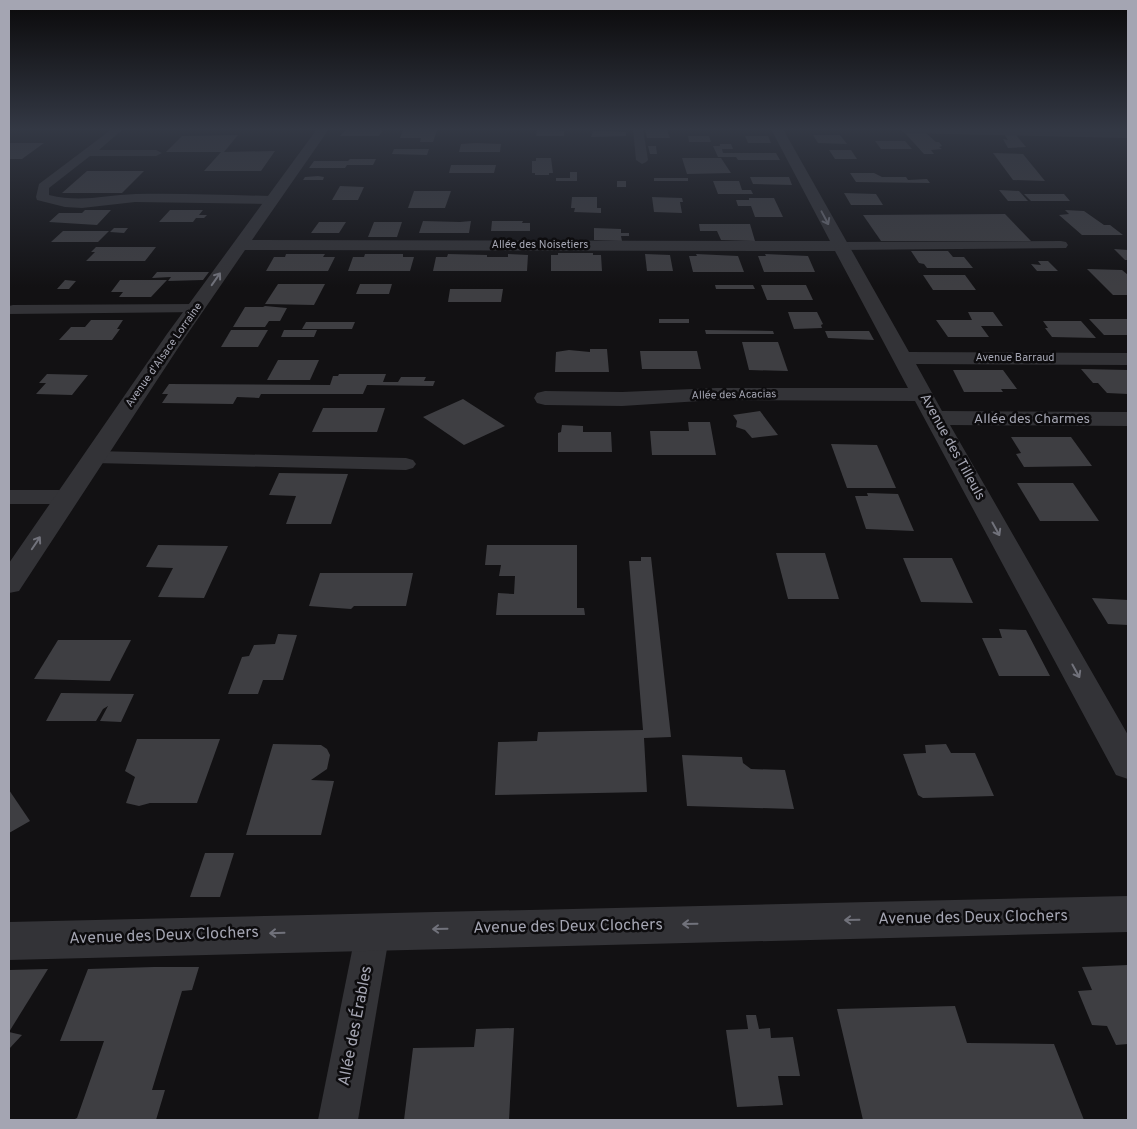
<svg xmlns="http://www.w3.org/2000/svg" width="1137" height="1129" viewBox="0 0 1137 1129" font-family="Overpass,sans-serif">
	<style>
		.building { fill: #3e3e42 }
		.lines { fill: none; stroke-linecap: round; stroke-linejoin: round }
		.lane { fill: #333337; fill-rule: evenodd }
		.street { fill: #333337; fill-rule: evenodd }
		.oneway { stroke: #71727b }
		.labels { text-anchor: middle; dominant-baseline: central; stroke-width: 5; stroke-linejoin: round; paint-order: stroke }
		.far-street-label { font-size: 11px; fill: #a4a5b2; stroke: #0d0c0e }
		.street-label { font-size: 14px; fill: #a4a5b2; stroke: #0d0c0e }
		.near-street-label { font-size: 16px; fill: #a4a5b2; stroke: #0d0c0e }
	</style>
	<rect width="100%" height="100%" fill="#121113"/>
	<g class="building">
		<polygon points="346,129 383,129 379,136 340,136"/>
		<polygon points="537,129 559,129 559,131 564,131 564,136 536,136"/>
		<polygon points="645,129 667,130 670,138 647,138"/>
		<polygon points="403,130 437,130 433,142 420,142 421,138 400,138"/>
		<polygon points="593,131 626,132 626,136 591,137"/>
		<polygon points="904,132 926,133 936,142 939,142 942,146 939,147 942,149 931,150 934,154 924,154"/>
		<polygon points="1004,134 1016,135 1026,147 1008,148 1003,139 1008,140"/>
		<polygon points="238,135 224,152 275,151 261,171 204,171 221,152 166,152 182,136"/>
		<polygon points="813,135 840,135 847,144 818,143"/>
		<polygon points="688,136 709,136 711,142 689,142"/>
		<polygon points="745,136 768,136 771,143 748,143"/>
		<polygon points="875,141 905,141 912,149 881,149"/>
		<polygon points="9,143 44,143 22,159 9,159"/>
		<polygon points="476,143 501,144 500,152 459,152 461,144"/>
		<polygon points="720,144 731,144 733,149 722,149 723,153 776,153 780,160 738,160 736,157 718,157 713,146 720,146"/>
		<polygon points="648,146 656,146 657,154 650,154"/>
		<polygon points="394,149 429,149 427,155 392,154"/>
		<polygon points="829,150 851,150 857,159 835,159"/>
		<polygon points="993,153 1023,154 1045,181 1013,180"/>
		<polygon points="536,158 551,158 553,173 549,173 549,175 535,175 535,173 532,173 532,161 536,161"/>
		<polygon points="682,158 721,158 731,173 687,174"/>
		<polygon points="350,159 376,159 373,165 347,165 345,168 309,168 314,161 348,161"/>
		<polygon points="451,165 496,165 494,173 449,173"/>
		<polygon points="87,171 144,171 122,193 62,193"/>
		<polygon points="570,172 577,172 577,181 556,181 556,178 570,178"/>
		<polygon points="850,173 874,173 882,177 906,177 908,180 927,179 930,183 856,182"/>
		<polygon points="318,176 324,177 323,180 303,180 305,177"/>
		<polygon points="750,177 789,177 792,185 753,184"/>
		<rect x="654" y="178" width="34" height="3"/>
		<rect x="617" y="181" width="9" height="6"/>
		<polygon points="713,181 739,181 742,190 751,190 753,194 718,194"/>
		<polygon points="340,186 364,187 358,200 332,200"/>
		<polygon points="999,190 1019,191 1028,201 1008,201"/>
		<polygon points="414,191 451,191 445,208 408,208"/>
		<polygon points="844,193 876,194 883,205 851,205"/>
		<polygon points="1024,194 1064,194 1070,201 1031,201"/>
		<polygon points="572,197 597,197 597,208 601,208 601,213 574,212 575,208 571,208"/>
		<polygon points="652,197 682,198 683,202 680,202 682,213 654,212"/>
		<polygon points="749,198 774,198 783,217 755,217 751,206 738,206 736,200 749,200"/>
		<polygon points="85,210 111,210 97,225 49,222 59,213 82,213"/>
		<polygon points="170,210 203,210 199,215 207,215 204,218 196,218 193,222 159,222"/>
		<polygon points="1065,210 1084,211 1104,225 1110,225 1123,235 1082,235 1059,215 1069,214"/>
		<polygon points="1005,214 1031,241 881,241 863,215"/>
		<polygon points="423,221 460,222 471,221 469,233 419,233"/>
		<polygon points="492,221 523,221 522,223 530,223 530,231 491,231"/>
		<polygon points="319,222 346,222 339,233 311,233"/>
		<polygon points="374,222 402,222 397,237 368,237"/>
		<polygon points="699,224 750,224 755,241 721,240 717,231 700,231"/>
		<polygon points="114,228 128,228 124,233 110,232"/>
		<polygon points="594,228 621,229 621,233 629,233 629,236 621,236 622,241 594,240"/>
		<polygon points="63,231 109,231 98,242 51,242"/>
		<polygon points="96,247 156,247 145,261 86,261 95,252 91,252"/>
		<polygon points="1114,249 1128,250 1128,260 1125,260"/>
		<polygon points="911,251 948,251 953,257 964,257 973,268 927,268 924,264 919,263"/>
		<polygon points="558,253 593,253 593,255 601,255 602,271 551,271 551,255 558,255"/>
		<polygon points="286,254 325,254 323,257 335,257 328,271 266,271 274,257 285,257"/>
		<polygon points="365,254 403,254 403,257 414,257 410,271 348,271 353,257 364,257"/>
		<polygon points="448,254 487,255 487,257 508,257 508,254 528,255 527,271 433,271 436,257 447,257"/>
		<polygon points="645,254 670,255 673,271 647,271"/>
		<polygon points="696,254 738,256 744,272 693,272 689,256 697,256"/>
		<polygon points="765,254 808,256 815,272 764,272 758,256 766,256"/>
		<polygon points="1038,261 1048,261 1058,271 1037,271 1031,264 1041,265"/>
		<polygon points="1087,269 1122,270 1128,275 1128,295 1113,295"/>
		<polygon points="157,272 209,272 203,280 168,281 171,277 152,278"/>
		<polygon points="923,275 965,275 976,290 933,290"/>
		<polygon points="65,280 76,281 69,289 57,289"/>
		<polygon points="120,280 167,280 151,297 119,297 123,292 111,292"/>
		<polygon points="278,284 325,284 314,305 265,304"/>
		<polygon points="360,284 392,284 389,294 356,294"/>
		<polygon points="715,285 753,285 755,289 716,289"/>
		<polygon points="761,285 806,285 813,300 767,300"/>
		<polygon points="450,289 503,289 501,302 448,302"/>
		<polygon points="265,306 287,308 280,321 269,321 265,327 233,327 245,307 263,307"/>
		<polygon points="788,312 817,312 823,324 821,325 822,328 794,329"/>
		<polygon points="968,312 993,312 1003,326 981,326 989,337 948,337 936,320 972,320"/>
		<rect x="659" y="319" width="30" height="4"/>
		<polygon points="1089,319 1128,319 1128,335 1104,335"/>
		<polygon points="91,320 123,320 117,329 120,329 112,340 59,340 71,327 85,327"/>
		<polygon points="1043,321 1081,321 1096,338 1052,337 1045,328 1048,328"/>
		<polygon points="306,322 355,322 352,329 302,329"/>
		<polygon points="231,330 268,330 258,347 221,347"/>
		<polygon points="284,330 317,330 314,337 281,337"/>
		<polygon points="705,330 773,331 774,334 706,334"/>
		<polygon points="825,331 869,331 874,340 828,338"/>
		<polygon points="742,342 778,342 788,371 749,370"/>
		<polygon points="590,349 607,349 609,372 555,372 556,352 569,350 590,352"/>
		<polygon points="640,351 697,351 701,369 642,369"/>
		<polygon points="278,360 319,360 310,380 267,380"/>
		<polygon points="1081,369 1128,370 1128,394 1107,393 1098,383 1093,383"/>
		<polygon points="953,370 1003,370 1017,389 1001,389 1003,392 964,392"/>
		<polygon points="47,374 88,375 72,395 36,394 46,383 39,383"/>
		<polygon points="339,374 386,374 383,382 398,382 401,377 426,377 424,381 435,381 433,386 367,385 363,394 261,394 259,398 237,397 233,404 162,403 168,394 162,394 169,384 330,385 333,376 338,376"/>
		<polygon points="463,399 505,426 464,445 423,417"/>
		<polygon points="323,408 385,408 377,432 312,432"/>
		<polygon points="760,411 778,435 752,438 745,430 736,427 737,421 733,415"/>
		<polygon points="688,422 710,422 716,455 652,455 650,431 689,431"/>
		<polygon points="562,425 583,426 583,432 611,432 612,452 558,452 558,433 561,432"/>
		<polygon points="1011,437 1071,437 1092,466 1024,467 1016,454 1021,453"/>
		<polygon points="831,444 877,445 896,488 847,488"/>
		<polygon points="279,473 348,474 331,524 286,524 296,496 269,495"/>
		<polygon points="1017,483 1073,483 1099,521 1040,521"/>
		<polygon points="867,493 898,494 914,531 866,529 855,496 868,496"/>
		<polygon points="158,545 228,546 204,598 158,597 173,568 146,567"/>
		<polygon points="487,545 577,545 577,608 584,608 585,615 496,615 498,593 514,594 515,576 499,576 501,565 485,565"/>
		<polygon points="776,553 825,553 839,599 788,599"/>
		<polygon points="641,557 651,557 671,737 644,738 647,792 495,795 498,742 537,741 538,732 643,730 629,561 641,561"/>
		<polygon points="903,558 952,558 973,603 921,602"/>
		<polygon points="320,573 413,573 406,606 354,606 351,609 309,606"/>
		<polygon points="1092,598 1128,600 1128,625 1108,624"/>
		<polygon points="999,629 1026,630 1050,676 999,676 982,638 1002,638"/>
		<polygon points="278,634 297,635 283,680 263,680 258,694 228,694 242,657 249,656 254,645 275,644"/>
		<polygon points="58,640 131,640 110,681 34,679"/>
		<polygon points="61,693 64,693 134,694 121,722 100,721 108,706 103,709 96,721 46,721"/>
		<polygon points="137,739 220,739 197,803 150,803 139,806 126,803 135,777 125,771"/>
		<polygon points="273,744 321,745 327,749 330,755 327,769 311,780 334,781 321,835 246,835"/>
		<polygon points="946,744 951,753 975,753 994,796 923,798 918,795 903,754 926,753 925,745"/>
		<polygon points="682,755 742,757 743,763 751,769 785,770 794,809 687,806"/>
		<polygon points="9,790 30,821 9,833"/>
		<polygon points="205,853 234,853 220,897 190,897"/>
		<polygon points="1128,965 1128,1044 1116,1045 1107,1026 1092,1025 1078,991 1092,990 1082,967"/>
		<polygon points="154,967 199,967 192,990 182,991 152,1090 165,1090 156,1120 73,1120 77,1118 104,1041 60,1041 88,969"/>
		<polygon points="48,969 9,1032 9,970"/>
		<polygon points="955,1006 967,1043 1054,1044 1084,1120 863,1120 837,1009"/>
		<polygon points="746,1015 756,1015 759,1029 770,1028 771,1038 793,1037 800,1076 778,1076 783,1105 737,1107 726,1030 748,1029"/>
		<polygon points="514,1028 509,1120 404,1120 413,1048 474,1047 476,1029"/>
		<polygon points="9,1032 22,1035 9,1049"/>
	</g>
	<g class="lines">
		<g class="lane">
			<path d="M112,129H123L99,150H156L162,153L156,156H90L49,188V195C82,203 103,195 136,194C181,193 226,195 271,196L277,200L271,204L135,202L82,208L65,207L37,200L36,197L39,184Z"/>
			<polygon points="633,129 643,129 648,160 646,162 642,164 636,160"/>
			<polygon points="1061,241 1066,242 1068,245 1066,248 840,250 835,249 833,246 835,243 840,242"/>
			<polygon points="196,304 202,306 204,309 202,312 9,314 9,306 13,305"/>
			<polygon points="94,451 406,458 413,460 416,464 413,468 406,470 94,463 87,461 84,457 87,453"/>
			<polygon points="9,490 68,490 76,492 79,497 76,502 68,504 9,504"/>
			<polygon points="373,915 385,920 390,931 358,1120 318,1120 356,931 361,920"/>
		</g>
		<g class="street">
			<polygon points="317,129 329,129 252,240 830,241 771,129 783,129 909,352 1128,353 1128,365 916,364 942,411 1128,412 1128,426 950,425 1128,735 1128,779 1116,775 915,401 716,400 622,406 545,405 537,403 534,398 537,393 545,391 622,392 716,388 908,388 835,251 245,250 184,339 19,591 9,593 9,563 167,334"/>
			<polygon points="899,129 1128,130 1128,138 905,133"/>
			<polygon points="1128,896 1128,932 9,960 9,922"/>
		</g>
	</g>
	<defs><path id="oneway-shaft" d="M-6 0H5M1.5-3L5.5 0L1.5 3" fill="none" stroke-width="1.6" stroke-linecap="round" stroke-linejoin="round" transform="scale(1.25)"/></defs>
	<g class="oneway">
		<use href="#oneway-shaft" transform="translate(825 218) rotate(62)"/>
		<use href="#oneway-shaft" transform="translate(216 279) rotate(-55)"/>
		<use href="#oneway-shaft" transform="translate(996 529) rotate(61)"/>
		<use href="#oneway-shaft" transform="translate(36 543) rotate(-56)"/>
		<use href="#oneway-shaft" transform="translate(1076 671) rotate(61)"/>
		<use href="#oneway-shaft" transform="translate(852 920) rotate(179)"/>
		<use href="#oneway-shaft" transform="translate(690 924) rotate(179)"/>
		<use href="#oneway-shaft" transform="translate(440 929) rotate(179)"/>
		<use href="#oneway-shaft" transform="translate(277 933) rotate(178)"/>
	</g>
	<linearGradient id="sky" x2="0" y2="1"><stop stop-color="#0a090a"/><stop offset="0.45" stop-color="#333844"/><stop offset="1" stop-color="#333844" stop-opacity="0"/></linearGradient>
	<rect width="1137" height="287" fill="url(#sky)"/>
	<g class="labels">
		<g class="far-street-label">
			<text x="540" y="245">Allée des Noisetiers</text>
			<text transform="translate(164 355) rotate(-55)">Avenue d'Alsace Lorraine</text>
			<text x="1015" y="358">Avenue Barraud</text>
			<text transform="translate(734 395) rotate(-1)">Allée des Acacias</text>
		</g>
		<g class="street-label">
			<text x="1032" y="419">Allée des Charmes</text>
			<text transform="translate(952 447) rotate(61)">Avenue des Tilleuls</text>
		</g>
		<g class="near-street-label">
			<text transform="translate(973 918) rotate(-1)">Avenue des Deux Clochers</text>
			<text transform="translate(568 927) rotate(-1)">Avenue des Deux Clochers</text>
			<text transform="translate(164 936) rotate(-2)">Avenue des Deux Clochers</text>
			<text transform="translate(356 1026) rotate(-79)">Allée des Érables</text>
		</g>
	</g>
	<rect width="1137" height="1129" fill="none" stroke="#a4a5b2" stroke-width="20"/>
</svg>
